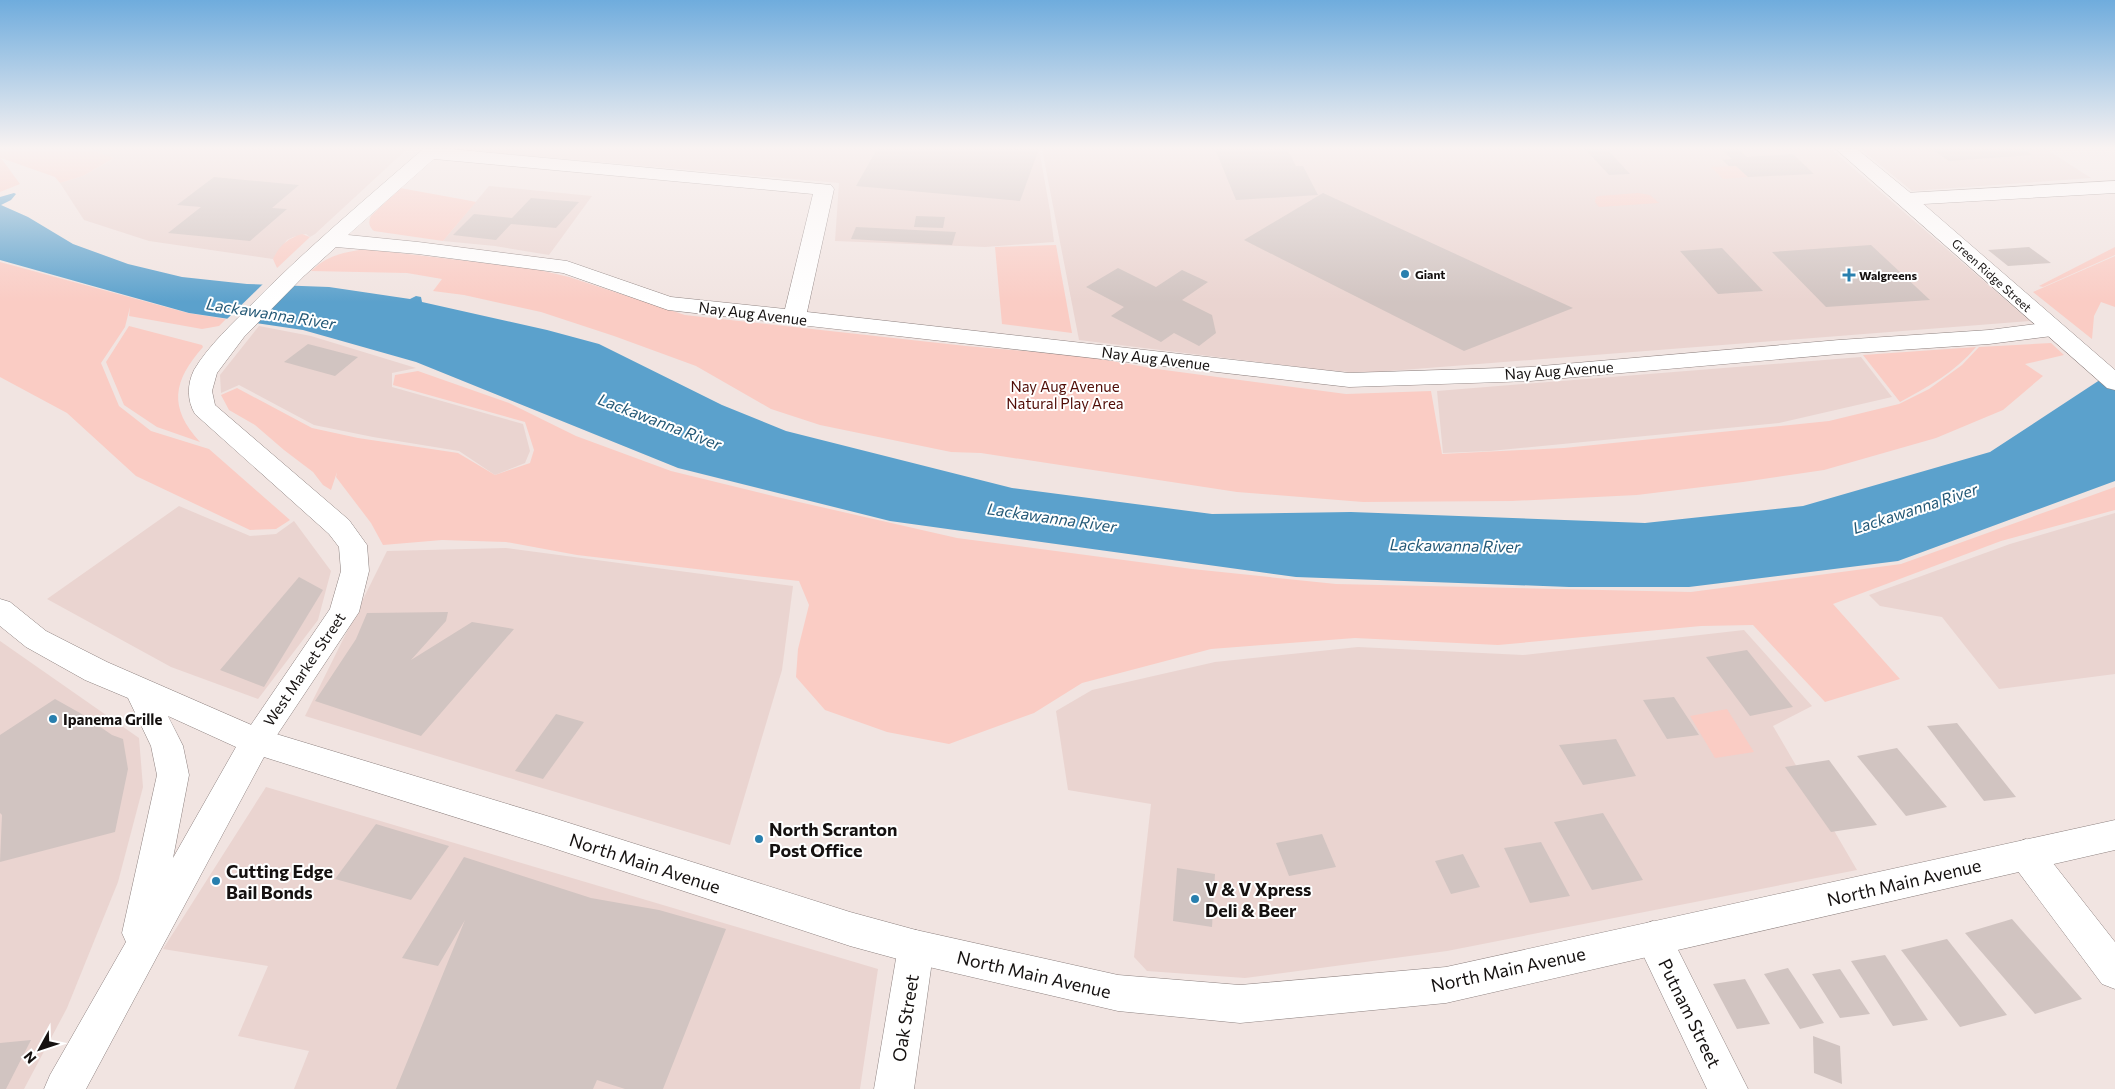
<svg xmlns="http://www.w3.org/2000/svg" width="2115" height="1089" viewBox="0 0 2115 1089" font-family="Commissioner,sans-serif">
	<style>
		.built { fill: #ead4d0 }
		.green { fill: #faccc4 }
		.water { fill: #5ba1cc }
		.pier { fill: #f1e4e1 }
		.building { fill: #d1c4c1 }
		.lines { fill: none; stroke-linecap: round; stroke-linejoin: round }
		.minor-casing { stroke: #8e8280; stroke-width: 1 }
		.major-casing { stroke: #8e8280; stroke-width: 1 }
		.minor { fill: #fff; fill-rule: evenodd }
		.major { fill: #fff; fill-rule: evenodd }
		.poi-dot { fill: #287fae; stroke: #fff; stroke-width: 2 }
		.labels { text-anchor: middle; dominant-baseline: central; stroke-width: 4; stroke-linejoin: round; paint-order: stroke }
		.far-poi-label { font-size: 12px; font-weight: bold; fill: #151110; stroke: #fff; text-anchor: start }
		.far-street-label { font-size: 12px; fill: #151110; stroke: #fff }
		.street-label { font-size: 15px; fill: #151110; stroke: #fff }
		.park-label { font-size: 15px; fill: #500c06; stroke: #fff }
		.poi-label { font-size: 15px; font-weight: bold; fill: #151110; stroke: #fff; text-anchor: start }
		.water-label { font-size: 16px; font-style: italic; fill: #235876; stroke: #fff }
		.near-poi-label { font-size: 18px; font-weight: bold; fill: #151110; stroke: #fff; text-anchor: start }
		.near-street-label { font-size: 18px; fill: #151110; stroke: #fff }
	</style>
	<rect width="100%" height="100%" fill="#f1e4e1"/>
	<g class="built">
		<polygon points="90,149 407,149 315,234 310,237 306,234 293,237 287,240 273,259 149,241 84,220 60,183 83,176 113,159"/>
		<polygon points="450,149 1039,149 1050,211 1054,242 985,247 835,241 839,183"/>
		<polygon points="1042,149 1831,149 2030,321 1364,373 1323,370 1079,340"/>
		<polygon points="1861,149 2046,149 2091,178 1912,191"/>
		<polygon points="489,186 592,196 549,255 495,246 443,241"/>
		<polygon points="259,326 311,336 416,368 392,373 392,387 523,424 530,451 525,463 495,475 459,451 373,437 314,425 239,385 221,393 220,375"/>
		<polygon points="1861,357 1892,397 1779,423 1490,451 1443,453 1437,391"/>
		<polygon points="179,506 250,536 276,534 294,521 331,571 318,620 258,699 171,667 47,599"/>
		<polygon points="2115,513 2115,674 1999,689 1942,617 1880,606 1869,595 2010,544"/>
		<polygon points="506,548 793,586 782,670 730,845 305,716 387,551"/>
		<polygon points="1744,630 1812,706 1773,726 1857,870 1447,951 1245,978 1147,971 1134,957 1151,804 1068,790 1056,711 1092,690 1215,662 1358,647 1523,655"/>
		<polygon points="0,641 139,738 143,787 118,882 67,1008 24,1089 0,1089"/>
		<polygon points="266,787 878,969 860,1089 294,1089 309,1051 238,1036 268,966 163,949"/>
	</g>
	<g class="green">
		<polygon points="0,149 89,149 114,158 83,176 60,183 55,177 1,158 20,184 0,192"/>
		<polygon points="1736,166 1748,177 1723,179 1711,167"/>
		<path d="M400,188L466,200L476,202L443,241L374,231C369,227 368,222 371,216Z"/>
		<polygon points="1638,193 1650,195 1659,203 1599,207 1595,202 1596,197 1599,196"/>
		<path d="M302,234L310,237L277,268L273,259C279,246 288,238 302,234Z"/>
		<polygon points="1056,245 1072,333 1002,324 995,247"/>
		<polygon points="2115,247 2115,255 2043,287 2039,286"/>
		<path d="M365,249L535,269L569,277L685,315L966,346L1083,356L1157,369L1346,394L1431,391L1442,454L1564,448L1829,421L1899,404L1929,389L1962,365L1979,347L2051,343L2064,355L2025,364L2043,376L2003,410L1936,438L1824,470L1743,482L1637,495L1512,501L1363,502L1237,492L981,453L951,452L820,425L771,409L696,366L614,336L541,312L464,295L433,291L442,279L407,273L311,271C328,255 342,253 365,249Z"/>
		<polygon points="2115,256 2115,307 2101,302 2094,316 2092,339 2033,292"/>
		<polygon points="0,262 188,313 226,319 219,326 202,329 129,316 130,307 125,327 101,363 119,406 151,431 209,449 290,520 276,529 250,530 136,476 67,413 0,377"/>
		<path d="M129,326L202,345L203,347C173,381 168,407 200,442L157,427L124,405L106,362Z"/>
		<path d="M1976,347C1955,372 1928,387 1900,402L1863,355Z"/>
		<polygon points="418,371 509,403 576,436 671,471 777,497 957,538 1192,569 1336,584 1691,592 1901,564 2115,487 2115,510 2001,541 1833,604 1900,679 1825,702 1753,625 1701,626 1498,645 1355,638 1211,649 1082,683 1034,713 949,744 887,732 825,710 796,677 798,649 809,605 799,581 577,555 506,542 442,540 383,545 371,523 336,477 337,472 331,490 323,485 313,472 284,450 255,425 229,410 221,395 237,388 312,428 358,438 458,453 495,475 530,463 534,450 525,422 393,385 395,375"/>
		<polygon points="1727,709 1754,752 1715,758 1690,716"/>
	</g>
	<polygon class="water" points="14,193 16,194 11,200 1,205 28,217 73,244 128,264 182,277 247,284 329,287 410,299 416,296 421,297 422,302 547,330 599,344 722,405 786,431 1012,488 1212,514 1351,512 1645,523 1803,506 1990,452 2115,370 2115,481 1898,561 1689,587 1569,587 1296,577 890,521 678,468 416,362 303,330 189,313 0,260 0,197"/>
	<polygon class="pier" points="265,282 297,283 252,325 225,321"/>
	<g class="building">
		<polygon points="877,149 1039,149 1020,201 856,186"/>
		<polygon points="1215,149 1287,149 1296,166 1303,166 1318,195 1236,200"/>
		<polygon points="1585,149 1607,149 1630,174 1609,175"/>
		<polygon points="1721,149 1739,149 1747,157 1793,154 1814,174 1748,177 1736,166 1729,166 1722,160 1732,159"/>
		<polygon points="1932,149 2024,149 2032,155 1949,161"/>
		<polygon points="214,177 299,185 272,208 287,209 250,241 168,233 201,207 177,205"/>
		<polygon points="1323,193 1573,308 1464,351 1244,240"/>
		<polygon points="531,198 579,202 556,228 511,224 496,240 453,235 474,214 512,218"/>
		<polygon points="916,216 945,217 943,228 914,227"/>
		<polygon points="856,227 956,232 952,245 851,239"/>
		<polygon points="1871,245 1930,300 1826,307 1772,252"/>
		<polygon points="2029,247 2051,263 2008,266 1988,250"/>
		<polygon points="1722,248 1763,291 1718,294 1680,251"/>
		<polygon points="1118,268 1156,287 1182,270 1208,282 1182,300 1212,315 1216,333 1199,346 1174,333 1161,342 1111,316 1124,307 1086,287"/>
		<polygon points="308,344 358,357 335,376 284,362"/>
		<polygon points="299,577 323,590 264,687 220,670"/>
		<polygon points="448,612 446,621 411,660 472,622 514,629 421,736 315,701 356,639 367,613"/>
		<polygon points="1747,650 1793,707 1750,716 1706,657"/>
		<polygon points="1674,697 1699,735 1667,739 1643,700"/>
		<polygon points="55,699 80,713 112,735 123,739 128,769 115,832 0,862 2,815 0,813 0,735"/>
		<polygon points="556,714 584,722 543,779 515,771"/>
		<polygon points="1957,723 2016,797 1984,801 1927,726"/>
		<polygon points="1616,739 1636,776 1583,785 1559,745"/>
		<polygon points="1897,748 1947,807 1906,816 1857,756"/>
		<polygon points="1829,760 1877,825 1831,832 1785,767"/>
		<polygon points="1603,813 1643,880 1592,890 1554,822"/>
		<polygon points="376,824 449,846 411,900 335,879"/>
		<polygon points="1322,834 1336,867 1289,876 1276,843"/>
		<polygon points="1541,842 1570,896 1530,903 1504,848"/>
		<polygon points="1463,854 1480,887 1451,894 1435,861"/>
		<polygon points="464,857 591,898 659,910 726,929 663,1089 625,1089 597,1080 593,1089 396,1089 465,920 438,966 402,958"/>
		<polygon points="1177,868 1215,874 1212,927 1173,921"/>
		<polygon points="2012,919 2082,999 2035,1014 1965,933"/>
		<polygon points="1947,939 2007,1015 1960,1027 1901,950"/>
		<polygon points="1885,955 1928,1020 1893,1026 1851,961"/>
		<polygon points="1788,968 1824,1023 1800,1029 1764,974"/>
		<polygon points="1840,969 1870,1014 1840,1018 1812,974"/>
		<polygon points="1745,979 1770,1024 1737,1029 1713,984"/>
		<polygon points="1813,1036 1840,1046 1842,1084 1814,1073"/>
		<polygon points="31,1040 6,1089 0,1089 0,1043"/>
	</g>
	<g class="lines">
		<g class="minor-casing">
			<g id="minor">
				<path d="M423,149H450L831,185L834,189L807,312L1349,373L1530,367L1839,340L1989,330L2052,322L2060,324L2063,329L2060,334L2052,336L1989,344L1839,354L1530,381L1349,387L668,310L563,273L418,254L336,247L304,276L244,337L217,373L212,391L215,405L349,520L367,545L369,571L359,612L267,750L256,754L245,750L240,741L330,609L341,571L339,547L329,534L195,414C187,401 187,384 194,370C208,346 234,322 254,302C307,248 366,199 423,149ZM434,159L813,194L785,309L671,297L567,261L418,242L348,235Z"/>
				<polygon points="2115,181 2115,193 1906,205 1899,203 1896,199 1899,195 1906,193"/>
				<polygon points="2026,839 2038,844 2115,942 2115,989 2102,984 2014,866 2009,855 2014,844"/>
				<polygon points="1653,921 1666,926 1748,1089 1707,1089 1635,938 1640,926"/>
				<polygon points="916,930 929,935 934,947 914,1089 874,1089 898,947 903,935"/>
			</g>
		</g>
		<g class="major-casing">
			<g id="major">
				<polygon points="1836,149 1857,149 1913,195 2115,370 2115,390 2107,388"/>
				<path d="M0,599L10,602L46,631L107,662L263,730L547,816L850,912L916,930L1118,975L1240,985L1446,967L2115,820V850L1446,1003L1240,1023L1118,1011L916,964L850,946L547,846L264,757L86,1089H44L50,1075L126,942L122,933L157,775L151,746L128,698L85,680L26,647L0,626ZM168,716L236,747L173,858L189,775L183,746Z"/>
			</g>
		</g>
		<use href="#minor" class="minor"/>
		<use href="#major" class="major"/>
	</g>
	<linearGradient id="sky" x2="0" y2="1"><stop stop-color="#6facdd"/><stop offset="0.49" stop-color="#f9f3f2"/><stop offset="1" stop-color="#f9f3f2" stop-opacity="0"/></linearGradient>
	<rect width="2115" height="302" fill="url(#sky)"/>
	<g class="poi-dot">
		<circle cx="1405" cy="274" r="5"/>
		<path d="M1846.5 267.5h5v5h5v5h-5v5h-5v-5h-5v-5h5z"/>
		<circle cx="53" cy="719" r="5"/>
		<circle cx="759" cy="839" r="5"/>
		<circle cx="216" cy="881" r="5"/>
		<circle cx="1195" cy="899" r="5"/>
	</g>
	<g class="labels">
		<g class="far-poi-label">
			<text x="1415" y="274">Giant</text>
			<text x="1859" y="275">Walgreens</text>
		</g>
		<g class="far-street-label">
			<text transform="translate(1992 275) rotate(42)">Green Ridge Street</text>
		</g>
		<g class="street-label">
			<text transform="translate(753 313) rotate(7)">Nay Aug Avenue</text>
			<text transform="translate(1156 358) rotate(7)">Nay Aug Avenue</text>
			<text transform="translate(1559 370) rotate(-4)">Nay Aug Avenue</text>
			<text transform="translate(304 669) rotate(-56)">West Market Street</text>
		</g>
		<g class="park-label">
			<text x="1065" y="386">Nay Aug Avenue<tspan x="1065" dy="17">Natural Play Area</tspan></text>
		</g>
		<g class="poi-label">
			<text x="63" y="719">Ipanema Grille</text>
		</g>
		<g class="water-label">
			<text transform="translate(271 313) rotate(9)">Lackawanna River</text>
			<text transform="translate(660 421) rotate(21)">Lackawanna River</text>
			<text transform="translate(1915 508) rotate(-18)">Lackawanna River</text>
			<text transform="translate(1052 517) rotate(8)">Lackawanna River</text>
			<text transform="translate(1455 545) rotate(1)">Lackawanna River</text>
		</g>
		<g class="near-poi-label">
			<text x="769" y="829">North Scranton<tspan x="769" dy="21">Post Office</tspan></text>
			<text x="226" y="871">Cutting Edge<tspan x="226" dy="21">Bail Bonds</tspan></text>
			<text x="1205" y="889">V &amp; V Xpress<tspan x="1205" dy="21">Deli &amp; Beer</tspan></text>
		</g>
		<g class="near-street-label">
			<text transform="translate(645 863) rotate(18)">North Main Avenue</text>
			<text transform="translate(1904 882) rotate(-13)">North Main Avenue</text>
			<text transform="translate(1508 969) rotate(-12)">North Main Avenue</text>
			<text transform="translate(1034 974) rotate(13)">North Main Avenue</text>
			<text transform="translate(1690 1013) rotate(64)">Putnam Street</text>
			<text transform="translate(905 1018) rotate(-81)">Oak Street</text>
		</g>
	</g>
	<g transform="translate(40 1049) rotate(230)" stroke="#ffffff" stroke-width="4" paint-order="stroke">
	<path d="M0-4L9 19L0 12L-9 19Z" fill="#151110"/>
	<text y="-8" font-size="14" font-weight="bold" text-anchor="middle" fill="#151110">N</text>
	</g>
</svg>
